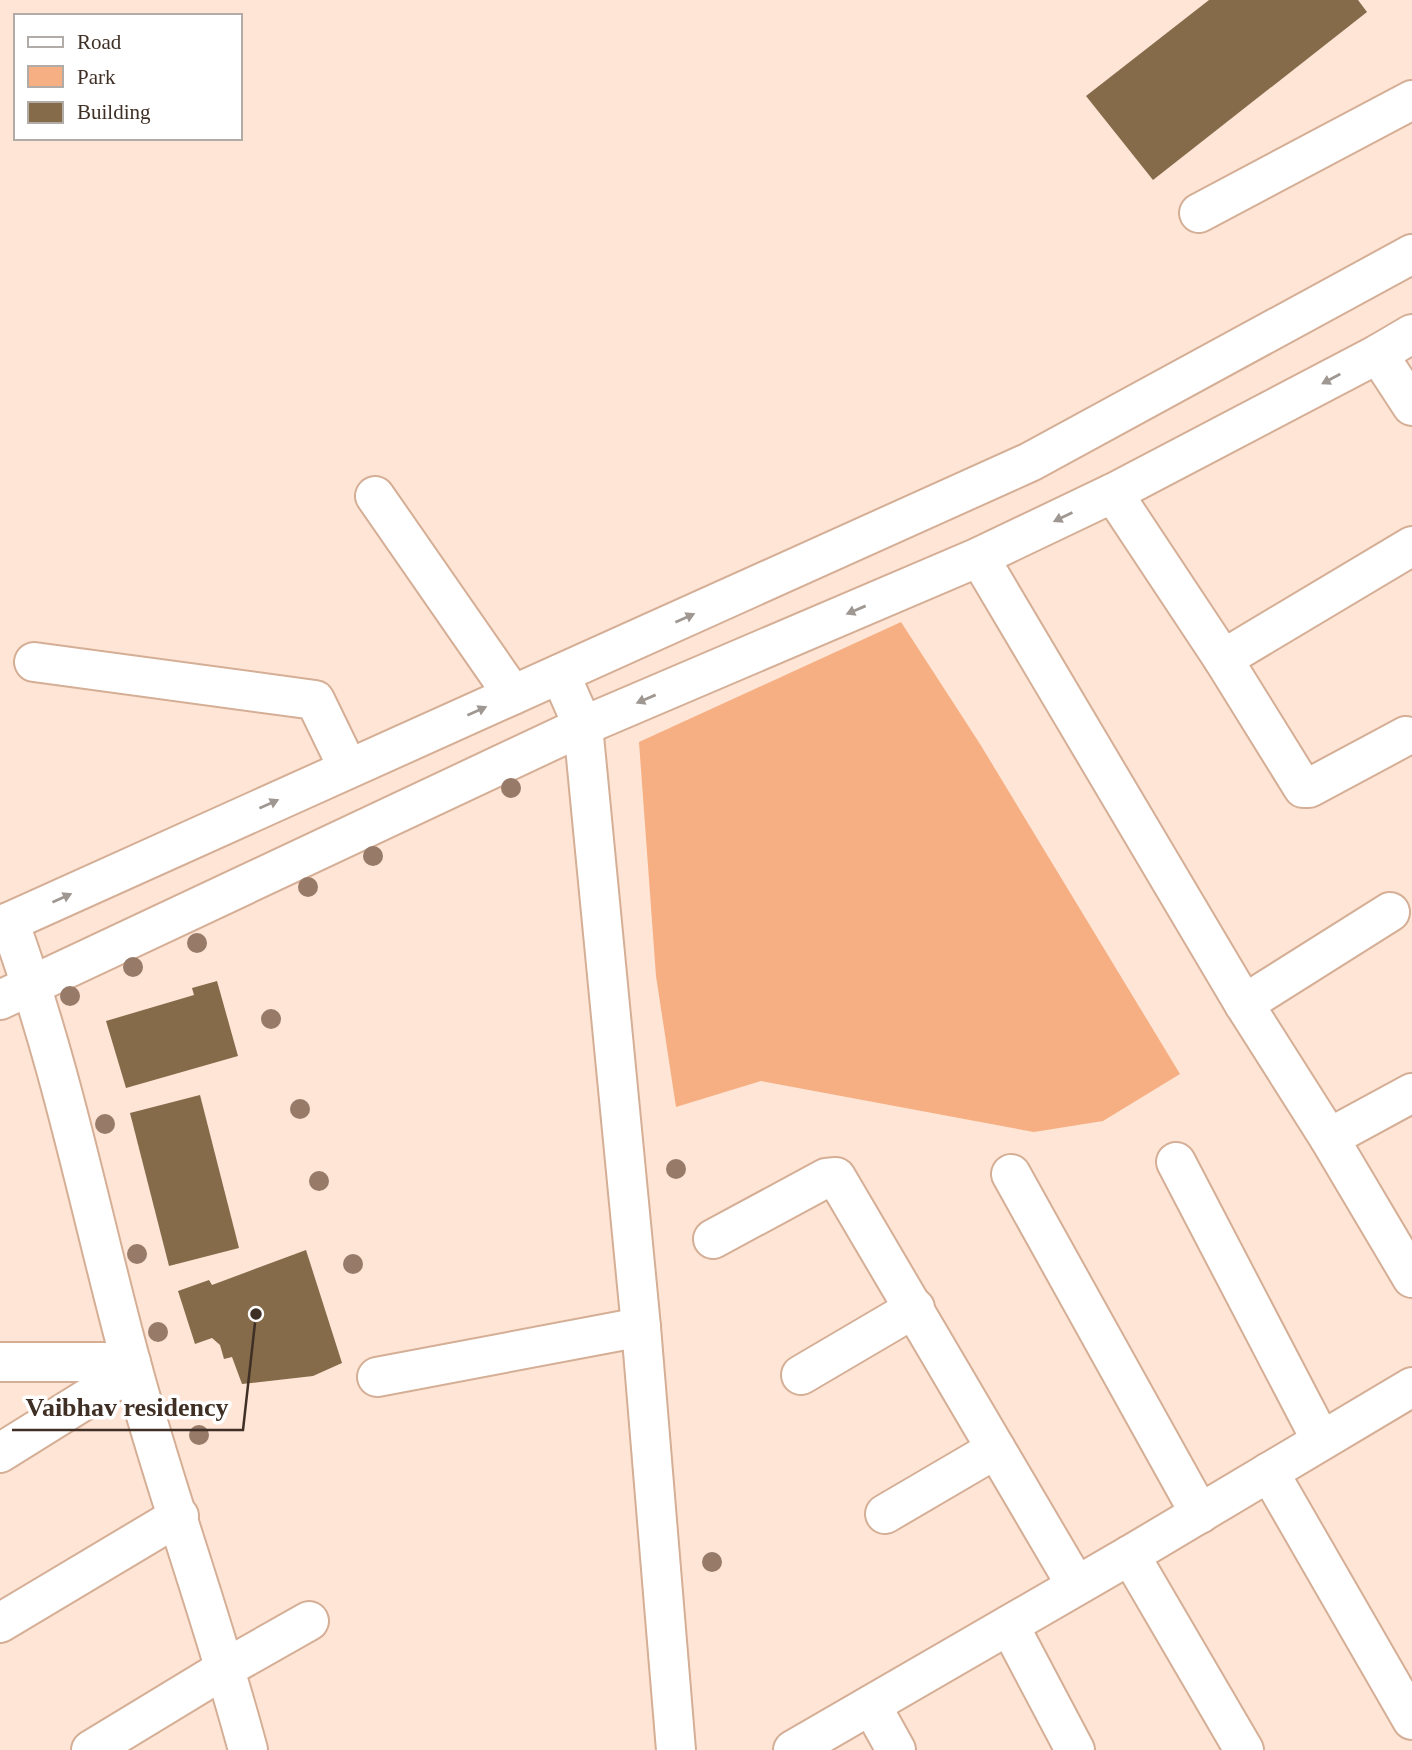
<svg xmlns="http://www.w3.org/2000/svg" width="1412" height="1750" viewBox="0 0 1412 1750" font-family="Georgia,serif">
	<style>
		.green { fill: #f6af83 }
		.building { fill: #856b4a }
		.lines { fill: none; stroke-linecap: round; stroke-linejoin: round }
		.minor-casing { stroke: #d5ae96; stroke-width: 42 }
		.minor { stroke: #fff; stroke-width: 38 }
		.tree { fill: #977a68 }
		.oneway { fill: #9f9792 }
		.leader { fill: none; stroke: #3f2f25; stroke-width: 2.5 }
		.callout-dot { fill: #3f2f25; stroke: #fff; stroke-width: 2.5 }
		.callout-label { font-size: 26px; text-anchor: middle; font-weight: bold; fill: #3f2f25; stroke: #fff; stroke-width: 7; stroke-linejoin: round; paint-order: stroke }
	</style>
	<rect width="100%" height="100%" fill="#fee5d6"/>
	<polygon class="green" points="901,622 980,744 1180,1074 1103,1121 1034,1132 761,1081 676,1107 656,976 639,742"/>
	<g class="building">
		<polygon points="1209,0 1358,0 1367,12 1153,180 1086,96"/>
		<polygon points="217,981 238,1056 126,1088 106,1021 194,995 192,988"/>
		<polygon points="200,1095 239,1248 169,1266 130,1113"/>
		<polygon points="306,1250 342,1363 313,1376 242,1384 232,1357 224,1359 220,1345 212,1338 195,1344 178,1291 209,1280 212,1285"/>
	</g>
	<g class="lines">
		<g class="minor-casing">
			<g id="minor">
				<polyline points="1199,213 1412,100"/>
				<polyline points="1378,354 1412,406"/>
				<polyline points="1113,493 1223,659 1303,788 1309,788 1406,736"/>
				<polyline points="375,496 513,695"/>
				<polyline points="979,557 1244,1004 1329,1138 1412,1278"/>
				<polyline points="1223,659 1412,546"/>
				<polyline points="34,662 315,700 348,768"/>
				<polyline points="560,674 583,726 641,1327 676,1750"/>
				<path d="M9,922C63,1067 92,1221 133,1370C168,1498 214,1622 248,1750"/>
				<polyline points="0,926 1030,462 1412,254"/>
				<polyline points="0,1000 583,726 979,557 1113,493 1378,354 1412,334"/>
				<polyline points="1244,1004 1390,912"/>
				<polyline points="1329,1138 1412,1093"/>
				<polyline points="1176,1162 1321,1440"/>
				<polyline points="1011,1174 1200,1514"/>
				<polyline points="713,1239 826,1178 836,1177 1076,1585"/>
				<polyline points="0,1362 131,1362"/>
				<polyline points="801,1375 915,1308"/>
				<polyline points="377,1377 641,1327"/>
				<polyline points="0,1453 133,1370"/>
				<polyline points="1269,1472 1412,1720"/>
				<polyline points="885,1514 996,1449"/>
				<polyline points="1130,1555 1244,1750"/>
				<polyline points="0,1623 179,1516"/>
				<polyline points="1009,1625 1075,1750"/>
				<polyline points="871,1705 896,1750"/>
				<polyline points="91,1750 226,1668 309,1621"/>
				<polyline points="793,1750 1130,1555 1412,1387"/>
			</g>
		</g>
		<use href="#minor" class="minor"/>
	</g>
	<g class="tree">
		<circle cx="511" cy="788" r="10"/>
		<circle cx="373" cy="856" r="10"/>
		<circle cx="308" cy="887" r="10"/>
		<circle cx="197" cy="943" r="10"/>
		<circle cx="133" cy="967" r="10"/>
		<circle cx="70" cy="996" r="10"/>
		<circle cx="271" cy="1019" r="10"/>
		<circle cx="300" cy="1109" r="10"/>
		<circle cx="105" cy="1124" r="10"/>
		<circle cx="676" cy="1169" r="10"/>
		<circle cx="319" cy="1181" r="10"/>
		<circle cx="137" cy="1254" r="10"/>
		<circle cx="353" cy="1264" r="10"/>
		<circle cx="158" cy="1332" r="10"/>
		<circle cx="199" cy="1435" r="10"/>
		<circle cx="712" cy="1562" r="10"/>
	</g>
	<defs><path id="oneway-solid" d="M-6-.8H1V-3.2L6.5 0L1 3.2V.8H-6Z" transform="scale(1.75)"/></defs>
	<g class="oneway">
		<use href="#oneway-solid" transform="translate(1331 379) rotate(152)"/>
		<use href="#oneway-solid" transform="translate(1063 517) rotate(154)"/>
		<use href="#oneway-solid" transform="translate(856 610) rotate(157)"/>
		<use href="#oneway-solid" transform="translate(685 618) rotate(-24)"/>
		<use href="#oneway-solid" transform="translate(646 699) rotate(157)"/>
		<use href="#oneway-solid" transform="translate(477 711) rotate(-24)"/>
		<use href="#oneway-solid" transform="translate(269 804) rotate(-24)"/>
		<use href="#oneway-solid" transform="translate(62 898) rotate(-24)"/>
	</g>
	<path class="leader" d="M256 1314L243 1430H12"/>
	<circle class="callout-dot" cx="256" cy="1314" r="7"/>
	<g class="callout-label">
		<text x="127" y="1416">Vaibhav residency</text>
	</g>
	<rect x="14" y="14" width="228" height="126" fill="#ffffff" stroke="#b2aca8" stroke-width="2"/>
	<rect x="28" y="37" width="35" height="10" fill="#ffffff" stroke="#b2aca8" stroke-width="2"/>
	<text x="77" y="49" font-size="21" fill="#3f2f25">Road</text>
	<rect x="28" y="66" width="35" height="21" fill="#f6af83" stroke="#b2aca8" stroke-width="2"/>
	<text x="77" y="84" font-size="21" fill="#3f2f25">Park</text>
	<rect x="28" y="102" width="35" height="21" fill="#856b4a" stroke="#b2aca8" stroke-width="2"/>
	<text x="77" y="119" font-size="21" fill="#3f2f25">Building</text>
</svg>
